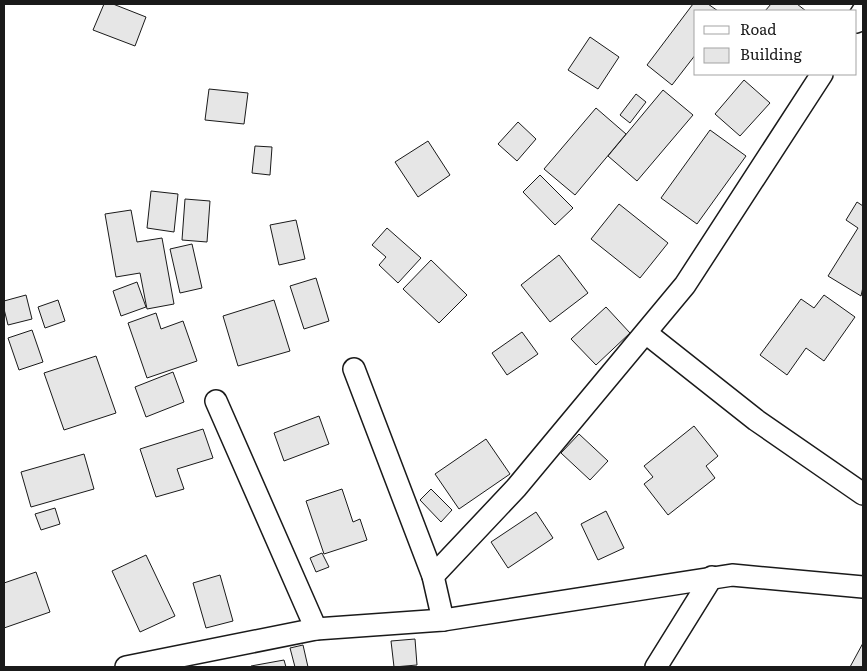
<svg xmlns="http://www.w3.org/2000/svg" width="867" height="671" viewBox="0 0 867 671" font-family="Literata,serif">
	<style>
		.building { fill: #e6e6e6; stroke: #1a1a1a }
		.lines { fill: none; stroke-linecap: round; stroke-linejoin: round }
		.minor-casing { stroke: #1a1a1a; stroke-width: 24 }
		.minor { stroke: #fff; stroke-width: 21 }
	</style>
	<rect width="100%" height="100%" fill="#fff"/>
	<g class="building">
		<polygon points="104,4 113,4 146,17 135,46 93,30"/>
		<polygon points="693,4 708,4 718,11 696,11 696,54 672,85 647,65"/>
		<polygon points="771,4 797,4 806,11 765,11"/>
		<polygon points="590,37 619,57 598,89 568,70"/>
		<polygon points="744,80 770,103 740,136 715,114"/>
		<polygon points="209,89 248,93 244,124 205,120"/>
		<polygon points="663,90 693,115 637,181 608,156"/>
		<polygon points="636,94 646,102 630,123 620,115"/>
		<polygon points="596,108 626,134 575,195 544,169"/>
		<polygon points="518,122 536,139 517,161 498,144"/>
		<polygon points="710,130 746,156 697,224 661,198"/>
		<polygon points="428,141 450,175 418,197 395,162"/>
		<polygon points="255,146 272,147 270,175 252,173"/>
		<polygon points="540,175 573,208 555,225 523,192"/>
		<polygon points="151,191 178,194 174,232 147,228"/>
		<polygon points="185,199 210,201 207,242 182,240"/>
		<polygon points="857,202 863,206 863,287 861,296 828,276 858,228 846,220"/>
		<polygon points="619,204 668,243 640,278 591,239"/>
		<polygon points="131,210 137,242 162,238 174,304 147,309 140,273 116,277 105,214"/>
		<polygon points="296,220 305,259 279,265 270,225"/>
		<polygon points="387,228 421,258 398,283 379,265 386,257 372,245"/>
		<polygon points="192,244 202,288 180,293 170,249"/>
		<polygon points="559,255 588,293 550,322 521,285"/>
		<polygon points="431,260 467,295 439,323 403,289"/>
		<polygon points="316,278 329,321 304,329 290,286"/>
		<polygon points="137,282 146,307 121,316 113,291"/>
		<polygon points="26,295 32,319 8,325 4,309 4,301"/>
		<polygon points="824,295 855,317 824,361 806,348 787,375 760,355 801,299 814,308"/>
		<polygon points="58,300 65,321 45,328 38,307"/>
		<polygon points="274,300 290,351 238,366 223,316"/>
		<polygon points="606,307 630,333 596,365 571,339"/>
		<polygon points="156,313 161,329 183,321 197,361 147,378 128,323"/>
		<polygon points="32,330 43,362 19,370 8,338"/>
		<polygon points="522,332 538,354 507,375 492,353"/>
		<polygon points="96,356 116,413 64,430 44,373"/>
		<polygon points="173,372 184,402 146,417 135,387"/>
		<polygon points="319,416 329,444 284,461 274,433"/>
		<polygon points="694,426 718,456 706,466 715,478 668,515 644,484 653,477 644,466"/>
		<polygon points="203,429 213,458 177,469 184,489 156,497 140,449"/>
		<polygon points="579,434 608,461 590,480 561,453"/>
		<polygon points="486,439 510,474 459,509 435,474"/>
		<polygon points="84,454 94,489 31,507 21,472"/>
		<polygon points="342,489 353,522 360,519 367,540 324,554 306,501"/>
		<polygon points="431,489 452,510 441,522 420,500"/>
		<polygon points="55,508 60,524 41,530 35,514"/>
		<polygon points="606,511 624,548 598,560 581,524"/>
		<polygon points="536,512 553,538 508,568 491,542"/>
		<polygon points="322,553 329,567 316,572 310,558"/>
		<polygon points="146,555 175,616 140,632 112,571"/>
		<polygon points="36,572 50,612 4,628 4,583"/>
		<polygon points="220,575 233,621 206,628 193,583"/>
		<polygon points="415,639 417,665 394,667 391,641"/>
		<polygon points="863,643 863,667 850,667"/>
		<polygon points="303,645 308,667 295,667 290,648"/>
		<polygon points="284,660 286,667 251,667 251,666"/>
	</g>
	<g class="lines">
		<g class="minor-casing">
			<g id="minor">
				<polyline points="856,22 863,11"/>
				<polyline points="646,333 756,420 863,494"/>
				<polyline points="354,369 433,576 443,620"/>
				<polyline points="216,401 316,629"/>
				<polyline points="433,576 516,488 685,285 822,74"/>
				<polyline points="126,667 316,629 443,620 732,575 863,587"/>
				<polyline points="656,667 712,577"/>
			</g>
		</g>
		<use href="#minor" class="minor"/>
	</g>
	<rect width="867" height="671" fill="none" stroke="#1a1a1a" stroke-width="10"/>
	<rect x="694" y="10" width="162" height="65" fill="#ffffff" stroke="#a3a3a3"/>
	<rect x="704" y="26" width="25" height="8" fill="#ffffff" stroke="#a3a3a3"/>
	<text x="740" y="35" font-size="15" fill="#1a1a1a">Road</text>
	<rect x="704" y="48" width="25" height="15" fill="#e6e6e6" stroke="#a3a3a3"/>
	<text x="740" y="60" font-size="15" fill="#1a1a1a">Building</text>
</svg>
